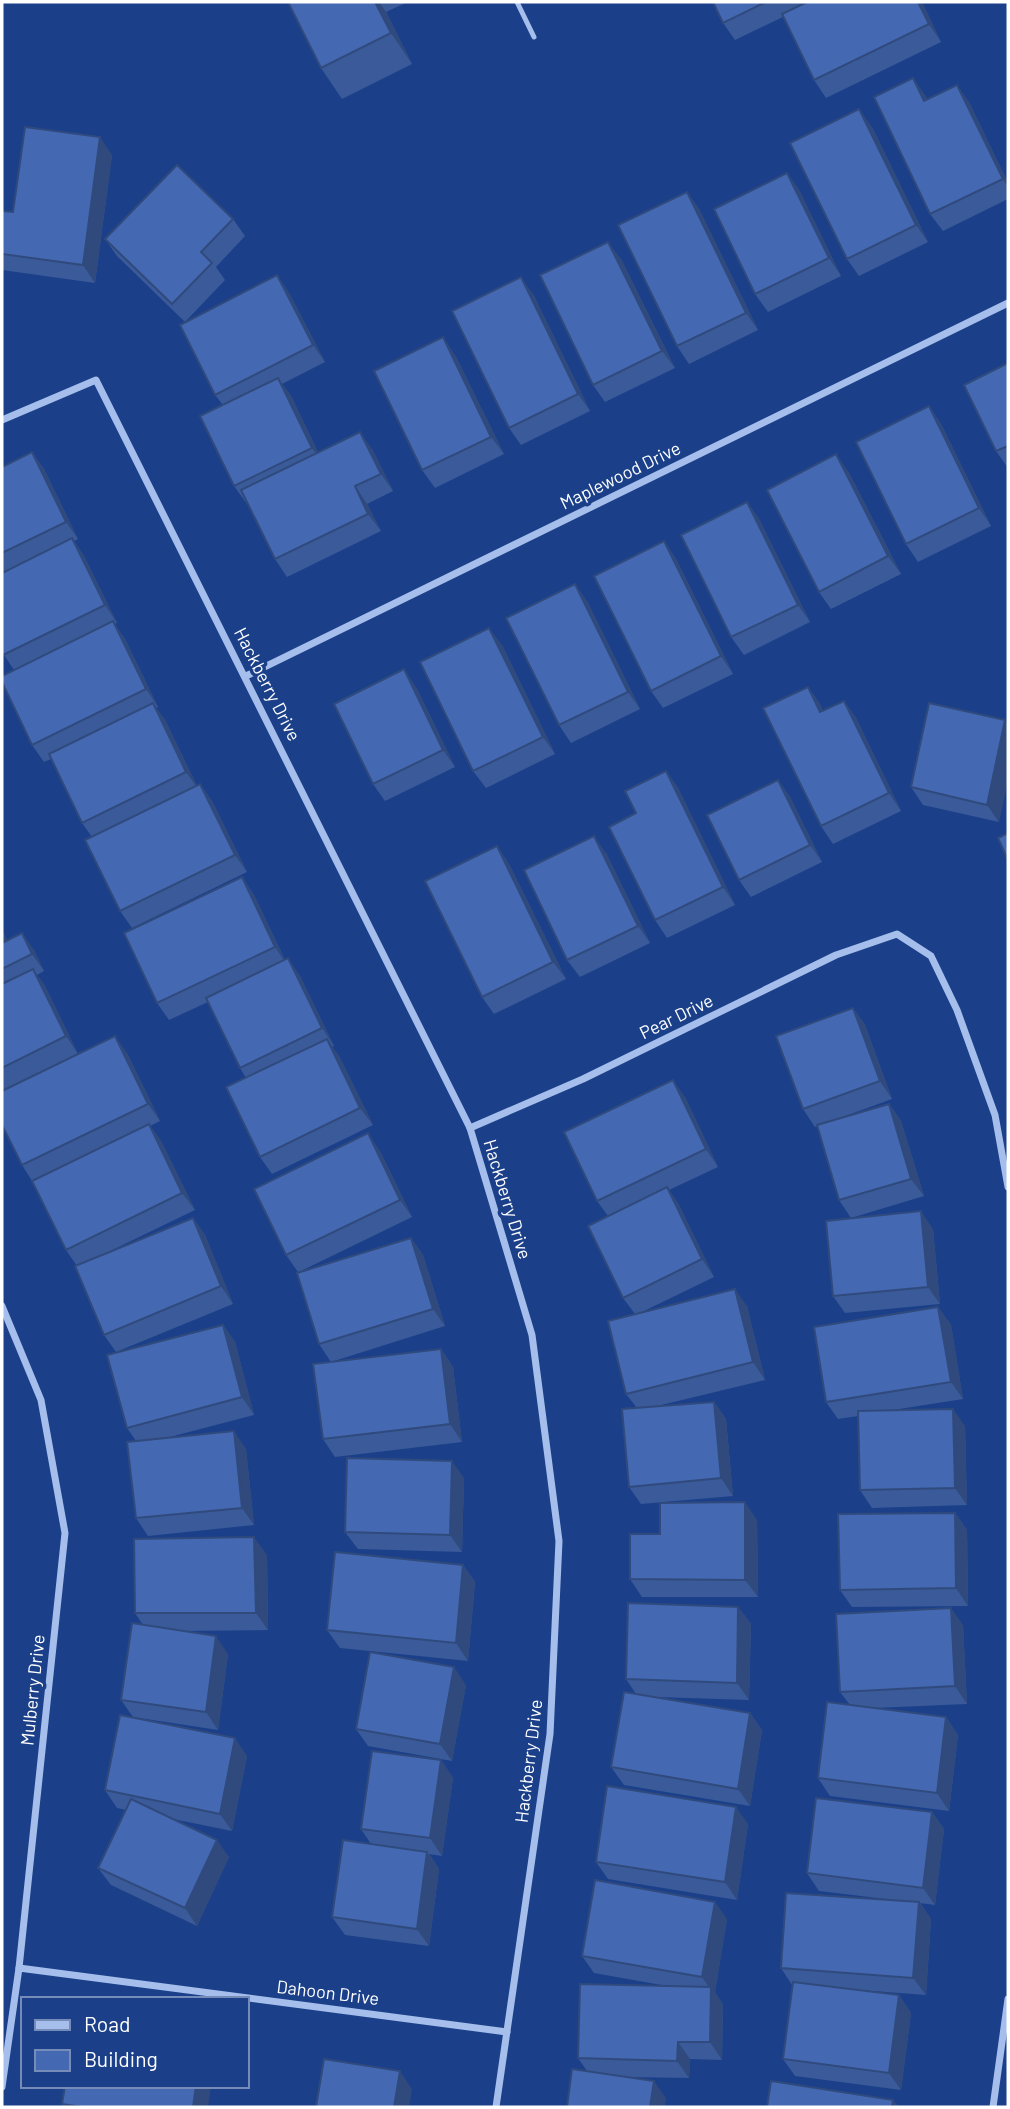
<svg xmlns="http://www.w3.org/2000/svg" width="1010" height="2109" viewBox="0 0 1010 2109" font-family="Barlow,sans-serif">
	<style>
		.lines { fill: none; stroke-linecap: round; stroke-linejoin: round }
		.lane { stroke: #a6beec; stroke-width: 5 }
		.street { stroke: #a6beec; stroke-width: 7 }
		.wall { fill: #3a5a99 }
		.shaded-wall { fill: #304a7d }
		.building { fill: #4469b2; stroke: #304a7d; stroke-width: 2 }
		.labels { text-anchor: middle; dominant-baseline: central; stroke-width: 7; stroke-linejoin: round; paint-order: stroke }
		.street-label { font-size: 18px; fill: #fff; stroke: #1b4089 }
	</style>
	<rect width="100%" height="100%" fill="#1b4089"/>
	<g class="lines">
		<polyline class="lane" points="517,2 534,37"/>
		<g class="street">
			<polyline points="2,420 96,380 470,1128 532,1335 559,1541 550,1734 496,2107"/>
			<polyline points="246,676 1008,303"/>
			<polyline points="470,1128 583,1079 836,955 897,934 931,956 957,1010 995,1115 1008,1187"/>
			<polyline points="2,1306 41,1400 65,1533 19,1968 2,2087"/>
			<polyline points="19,1968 507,2032"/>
			<polyline points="993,2107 1008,1999"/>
		</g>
	</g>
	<g class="wall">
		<polygon points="288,2 408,2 386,12 412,64 342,99 321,68"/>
		<polygon points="713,2 922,2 941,42 826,98 814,80 783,17 735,40 723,23"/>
		<polygon points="925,95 927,99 969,102 1008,183 1008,199 943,231 930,214"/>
		<polygon points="872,127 928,242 859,276 847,259"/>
		<polygon points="112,155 95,283 2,270 2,211 13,212"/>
		<polygon points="787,173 799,190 841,276 768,312 755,294"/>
		<polygon points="687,192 699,209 758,330 689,364 677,346"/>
		<polygon points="233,219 245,236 216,267 225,280 185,322 117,256 105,239"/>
		<polygon points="621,259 675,368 605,402 593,385"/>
		<polygon points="277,275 289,293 325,362 282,384 291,396 318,452 372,449 393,491 367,504 381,531 287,577 275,559 248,503 247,504 234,486 223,405 215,395"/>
		<polygon points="533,294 590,411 521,445 509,428"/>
		<polygon points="455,355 504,454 435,488 422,470"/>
		<polygon points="1008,363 1008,468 996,451"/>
		<polygon points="929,406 941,424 991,526 918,562 906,544"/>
		<polygon points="32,452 44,469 78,539 74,541 84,556 117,623 114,624 125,639 158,707 156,708 165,720 197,786 200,784 212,801 247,872 132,928 120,911 92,837 82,823 51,759 44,762 32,745 14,670 2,652 2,467"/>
		<polygon points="848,471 901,574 831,609 819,592"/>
		<polygon points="747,502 759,519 810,622 744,655 731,637"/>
		<polygon points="664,541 676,559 733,674 663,708 651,691"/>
		<polygon points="587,601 640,709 571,743 559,725"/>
		<polygon points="502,645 555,754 486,788 473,771"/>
		<polygon points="416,687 455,767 385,801 373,784"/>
		<polygon points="808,687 820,704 823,711 844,701 856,718 901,811 833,844 821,826"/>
		<polygon points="929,703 999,822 923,805 911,787"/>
		<polygon points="666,771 678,788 735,905 667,938 655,920 636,813"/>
		<polygon points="778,780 790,797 822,862 751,897 739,880"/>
		<polygon points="497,846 509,864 566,979 494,1014 482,997"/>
		<polygon points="606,853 650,943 580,977 567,960"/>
		<polygon points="242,877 254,895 285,960 300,976 334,1046 332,1047 339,1056 373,1125 272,1174 260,1157 246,1078 240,1068 208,1002 169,1020 157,1003"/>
		<polygon points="2,929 7,940 34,950 44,971 37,975 45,986 78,1054 127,1053 160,1121 150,1126 161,1141 195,1210 102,1255 193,1218 205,1235 233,1304 116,1352 104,1335 77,1266 66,1250 32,1181 22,1165 2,1090"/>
		<polygon points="853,1008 865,1025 892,1099 837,1119 889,1104 901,1121 924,1196 851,1218 839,1200 817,1126 815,1127 803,1109"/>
		<polygon points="685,1097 718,1167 669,1190 679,1205 714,1277 640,1313 747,1306 765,1380 657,1406 714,1402 726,1419 733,1496 641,1504 629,1487 637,1408 626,1394 635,1314 623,1298 608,1216 597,1201"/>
		<polygon points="380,1151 412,1217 301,1271 411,1238 423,1255 445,1326 331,1362 319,1344 298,1272 286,1255"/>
		<polygon points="933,1229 940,1304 845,1313 833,1296"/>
		<polygon points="938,1307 951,1325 963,1399 893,1410 965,1426 967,1505 872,1508 860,1490 858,1416 838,1419 826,1402"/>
		<polygon points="223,1325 235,1342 254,1415 166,1438 246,1449 254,1525 148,1536 136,1518 136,1441 127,1428"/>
		<polygon points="441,1349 453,1367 462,1442 335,1457 323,1439"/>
		<polygon points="464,1478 462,1552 358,1549 345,1532"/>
		<polygon points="955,1513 967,1530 968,1606 852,1607 840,1590"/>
		<polygon points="757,1520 758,1597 642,1597 630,1579 660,1534"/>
		<polygon points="267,1555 268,1630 179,1631 228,1654 218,1730 133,1717 121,1700 143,1625 135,1613"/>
		<polygon points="463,1565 475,1582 468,1661 340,1648 327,1630"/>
		<polygon points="738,1607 751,1624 749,1700 657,1697 750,1713 762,1730 750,1806 624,1785 611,1767 636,1694 626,1679"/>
		<polygon points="963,1625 967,1704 874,1708 946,1717 958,1735 949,1811 830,1796 818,1778 850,1705 840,1692"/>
		<polygon points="466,1685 452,1761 368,1746 356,1729"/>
		<polygon points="247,1756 232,1831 173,1819 229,1857 197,1926 111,1885 98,1868 126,1810 117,1808 105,1790"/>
		<polygon points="441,1760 453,1778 442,1856 429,1854 439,1869 429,1946 345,1935 332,1917 371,1844 361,1829"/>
		<polygon points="932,1812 944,1829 935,1905 920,1903 931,1919 926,1995 860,1990 899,1995 911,2013 901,2090 795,2076 783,2059 792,1985 781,1968 894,1900 819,1891 807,1873"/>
		<polygon points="748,1824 737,1900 608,1879 596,1862"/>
		<polygon points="727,1919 715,1992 723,2005 722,2060 690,2059 689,2078 625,2077 666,2098 587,2071 578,2058 667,1986 594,1973 582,1956"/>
		<polygon points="62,2104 208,2107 64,2107"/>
	</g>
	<g class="shaded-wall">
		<polygon points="375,2 379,2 386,12 412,64 391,33"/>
		<polygon points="918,2 922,2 941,42 929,24"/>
		<polygon points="913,78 925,95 937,118 924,101"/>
		<polygon points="957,85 969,102 1008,183 1008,187 1003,179"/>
		<polygon points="859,109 872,127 928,242 916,225"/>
		<polygon points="100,137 112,155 95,283 83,265"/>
		<polygon points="787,173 799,190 841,276 829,258"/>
		<polygon points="687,192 699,209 758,330 746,313"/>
		<polygon points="608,242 621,259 675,368 662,351"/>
		<polygon points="277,275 289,293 325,362 313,345"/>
		<polygon points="521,277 533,294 590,411 578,394"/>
		<polygon points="443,337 455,355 504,454 491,437"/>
		<polygon points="278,378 291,396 325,466 312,448"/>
		<polygon points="929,406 941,424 991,526 979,508"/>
		<polygon points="360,432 372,449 393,491 381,474"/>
		<polygon points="32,452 44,469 78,539 66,522"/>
		<polygon points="836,454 848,471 901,574 888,556"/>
		<polygon points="355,486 367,504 381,531 368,514"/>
		<polygon points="747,502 759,519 810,622 798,605"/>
		<polygon points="72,538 84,556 117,623 105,605"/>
		<polygon points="664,541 676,559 733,674 721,656"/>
		<polygon points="575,584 587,601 640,709 628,692"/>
		<polygon points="113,621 125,639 158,707 146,689"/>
		<polygon points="489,628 502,645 555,754 543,737"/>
		<polygon points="404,669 416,687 455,767 443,750"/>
		<polygon points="808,687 820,704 832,730 820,712"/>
		<polygon points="844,701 856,718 901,811 889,793"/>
		<polygon points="153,703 165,720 199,790 186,772"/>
		<polygon points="1005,720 1008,724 1008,781 999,822 987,805"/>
		<polygon points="666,771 678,788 735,905 723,887"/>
		<polygon points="778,780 790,797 822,862 810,845"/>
		<polygon points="200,784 212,801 247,872 235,855"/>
		<polygon points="594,836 606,853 650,943 638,926"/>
		<polygon points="497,846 509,864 566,979 553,962"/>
		<polygon points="242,877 254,895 287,965 275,947"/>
		<polygon points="2,929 16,959 4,942 2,937"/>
		<polygon points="22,933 34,950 44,971 32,954"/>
		<polygon points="288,958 300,976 334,1046 322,1028"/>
		<polygon points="33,969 45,986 78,1054 66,1036"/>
		<polygon points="853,1008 865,1025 892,1099 880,1081"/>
		<polygon points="115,1036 127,1053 160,1121 148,1104"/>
		<polygon points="327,1039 339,1056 373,1125 360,1108"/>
		<polygon points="673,1080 685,1097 718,1167 706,1149"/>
		<polygon points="889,1104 901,1121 924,1196 911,1179"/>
		<polygon points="149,1124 161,1141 195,1210 182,1193"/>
		<polygon points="368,1133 380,1151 412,1217 400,1200"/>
		<polygon points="667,1187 679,1205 714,1277 702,1259"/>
		<polygon points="921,1211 933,1229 940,1304 928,1287"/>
		<polygon points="193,1218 205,1235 233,1304 221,1286"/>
		<polygon points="411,1238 423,1255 445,1326 433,1309"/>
		<polygon points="735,1289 747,1306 765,1380 753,1362"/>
		<polygon points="938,1307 951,1325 963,1399 951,1382"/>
		<polygon points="223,1325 235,1342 254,1415 242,1397"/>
		<polygon points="441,1349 453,1367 462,1442 450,1424"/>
		<polygon points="714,1402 726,1419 733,1496 721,1478"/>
		<polygon points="953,1409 965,1426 967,1505 955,1488"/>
		<polygon points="234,1431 246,1449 254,1525 242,1508"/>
		<polygon points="452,1461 464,1478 462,1552 450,1535"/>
		<polygon points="745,1502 757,1520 758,1597 745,1580"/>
		<polygon points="955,1513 967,1530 968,1606 956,1588"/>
		<polygon points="254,1537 267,1555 268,1630 256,1613"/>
		<polygon points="463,1565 475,1582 468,1661 456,1643"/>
		<polygon points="738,1607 751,1624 749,1700 737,1683"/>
		<polygon points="951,1608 963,1625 967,1704 955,1686"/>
		<polygon points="216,1636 228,1654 218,1730 206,1712"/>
		<polygon points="454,1667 466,1685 452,1761 440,1744"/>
		<polygon points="750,1713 762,1730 750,1806 738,1789"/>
		<polygon points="946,1717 958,1735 949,1811 937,1793"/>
		<polygon points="235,1738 247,1756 232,1831 220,1814"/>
		<polygon points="441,1760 453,1778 442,1856 430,1838"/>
		<polygon points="736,1807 748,1824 737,1900 725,1882"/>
		<polygon points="932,1812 944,1829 935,1905 923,1888"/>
		<polygon points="217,1840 229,1857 197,1926 185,1908"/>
		<polygon points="427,1852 439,1869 429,1946 417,1929"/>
		<polygon points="715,1902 727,1919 715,1992 723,2005 722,2060 710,2042 711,1990 702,1977"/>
		<polygon points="919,1902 931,1919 926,1995 913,1978"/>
		<polygon points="899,1995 911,2013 901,2090 889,2073"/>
		<polygon points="678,2042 690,2059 689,2078 677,2061"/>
		<polygon points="400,2071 412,2089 409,2107 394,2107"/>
		<polygon points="654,2081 666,2098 665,2107 650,2107"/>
		<polygon points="196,2086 211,2086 208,2107 193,2107"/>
		<polygon points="893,2100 899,2107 892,2107"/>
	</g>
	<g class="building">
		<polygon points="288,2 375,2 391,33 321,68"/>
		<polygon points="713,2 766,2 723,23"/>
		<polygon points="807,2 918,2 929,24 814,80 782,14"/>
		<polygon points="913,78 924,101 957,85 1003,179 930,214 874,97"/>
		<polygon points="859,109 916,225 847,259 790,143"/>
		<polygon points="25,127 100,137 83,265 2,254 2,211 13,212"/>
		<polygon points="177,165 233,219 201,252 212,263 172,304 105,239"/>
		<polygon points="787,173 829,258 755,294 714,209"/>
		<polygon points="687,192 746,313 677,346 618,225"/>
		<polygon points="608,242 662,351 593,385 540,275"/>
		<polygon points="277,275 313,345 215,395 180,325"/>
		<polygon points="521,277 578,394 509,428 452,311"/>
		<polygon points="443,337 491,437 422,470 374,371"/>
		<polygon points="1008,363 1008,446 996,451 964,385"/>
		<polygon points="278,378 312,448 234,486 200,416"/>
		<polygon points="929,406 979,508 906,544 856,442"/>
		<polygon points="360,432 381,474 355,486 368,514 275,559 241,490"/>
		<polygon points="32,452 66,522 2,553 2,467"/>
		<polygon points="836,454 888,556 819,592 767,490"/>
		<polygon points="747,502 798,605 731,637 681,535"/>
		<polygon points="72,538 105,605 3,655 2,652 2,573"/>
		<polygon points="664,541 721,656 651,691 594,576"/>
		<polygon points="575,584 628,692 559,725 506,618"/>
		<polygon points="113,621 146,689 32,745 2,682 2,676"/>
		<polygon points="489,628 543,737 473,771 420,662"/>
		<polygon points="404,669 443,750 373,784 334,704"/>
		<polygon points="808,687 820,712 844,701 889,793 821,826 763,708"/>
		<polygon points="153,703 186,772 82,823 49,754"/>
		<polygon points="929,703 1005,720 987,805 911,787"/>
		<polygon points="666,771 723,887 655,920 609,827 636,813 625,791"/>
		<polygon points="778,780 810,845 739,880 707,815"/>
		<polygon points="200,784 235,855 120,911 85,840"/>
		<polygon points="1008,833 1008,860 998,838"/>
		<polygon points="594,836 638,926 567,960 524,870"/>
		<polygon points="497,846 553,962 482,997 425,881"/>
		<polygon points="242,877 275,947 157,1003 124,933"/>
		<polygon points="22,933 32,954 2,969 2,937 4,942"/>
		<polygon points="288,958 322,1028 240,1068 206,998"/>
		<polygon points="33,969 66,1036 2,1068 2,984"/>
		<polygon points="853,1008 880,1081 803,1109 776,1036"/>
		<polygon points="115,1036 148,1104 22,1165 2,1125 2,1091"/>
		<polygon points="327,1039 360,1108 260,1157 226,1087"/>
		<polygon points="673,1080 706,1149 597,1201 564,1132"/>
		<polygon points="889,1104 911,1179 839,1200 817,1125"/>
		<polygon points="149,1124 182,1193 66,1250 32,1181"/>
		<polygon points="368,1133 400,1200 286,1255 254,1189"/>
		<polygon points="667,1187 702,1259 623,1298 588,1226"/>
		<polygon points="921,1211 928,1287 833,1296 826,1221"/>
		<polygon points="193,1218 221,1286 104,1335 75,1266"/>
		<polygon points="411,1238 433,1309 319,1344 297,1273"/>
		<polygon points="735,1289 753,1362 626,1394 608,1321"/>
		<polygon points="938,1307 951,1382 826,1402 814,1327"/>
		<polygon points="223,1325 242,1397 127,1428 107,1355"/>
		<polygon points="441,1349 450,1424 323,1439 313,1364"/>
		<polygon points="714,1402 721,1478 629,1487 622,1409"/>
		<polygon points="953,1409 955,1488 860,1490 858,1411"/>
		<polygon points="234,1431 242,1508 136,1518 127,1442"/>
		<polygon points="347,1458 452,1461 450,1535 345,1532"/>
		<polygon points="745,1502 745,1580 630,1579 630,1534 660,1534 660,1503"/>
		<polygon points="955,1513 956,1588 840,1590 838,1514"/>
		<polygon points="254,1537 256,1613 135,1613 134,1539"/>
		<polygon points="335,1552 463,1565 456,1643 327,1630"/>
		<polygon points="628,1603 738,1607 737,1683 626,1679"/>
		<polygon points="951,1608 955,1686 840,1692 836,1614"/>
		<polygon points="132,1623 216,1636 206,1712 121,1700"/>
		<polygon points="370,1652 454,1667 440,1744 356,1729"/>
		<polygon points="624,1692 750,1713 738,1789 611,1767"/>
		<polygon points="827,1702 946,1717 937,1793 818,1778"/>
		<polygon points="120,1715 235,1738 220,1814 105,1790"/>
		<polygon points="372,1751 441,1760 430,1838 361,1829"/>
		<polygon points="607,1786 736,1807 725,1882 596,1862"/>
		<polygon points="816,1798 932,1812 923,1888 807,1873"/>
		<polygon points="131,1799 217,1840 185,1908 98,1868"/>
		<polygon points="343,1840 427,1852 417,1929 332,1917"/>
		<polygon points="595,1880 715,1902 702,1977 582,1956"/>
		<polygon points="786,1893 919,1902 913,1978 781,1968"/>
		<polygon points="793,1982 899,1995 889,2073 783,2059"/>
		<polygon points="580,1984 711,1987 710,2042 678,2042 677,2061 578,2058"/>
		<polygon points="324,2059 400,2071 394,2107 316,2107"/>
		<polygon points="572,2069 654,2081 650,2107 567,2107"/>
		<polygon points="771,2081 893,2100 892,2107 767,2107"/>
		<polygon points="65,2086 196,2086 193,2107 82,2107 62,2104"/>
	</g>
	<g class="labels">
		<g class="street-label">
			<text transform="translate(620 475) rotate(-26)">Maplewood Drive</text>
			<text transform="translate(268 684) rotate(63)">Hackberry Drive</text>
			<text transform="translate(676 1016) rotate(-26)">Pear Drive</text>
			<text transform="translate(508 1199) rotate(73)">Hackberry Drive</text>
			<text transform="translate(32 1690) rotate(-84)">Mulberry Drive</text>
			<text transform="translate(528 1761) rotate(-83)">Hackberry Drive</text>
			<text transform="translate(328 1992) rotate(7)">Dahoon Drive</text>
		</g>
	</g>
	<rect width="1010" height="2109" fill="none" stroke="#ffffff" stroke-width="7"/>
	<rect x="21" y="1997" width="228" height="91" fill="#1b4089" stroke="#768cb8" stroke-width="2"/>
	<rect x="35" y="2020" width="35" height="10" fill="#a6beec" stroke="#768cb8" stroke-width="2"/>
	<text x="84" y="2032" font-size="21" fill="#ffffff">Road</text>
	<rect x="35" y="2050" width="35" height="21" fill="#4469b2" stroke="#768cb8" stroke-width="2"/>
	<text x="84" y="2067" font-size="21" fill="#ffffff">Building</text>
</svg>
